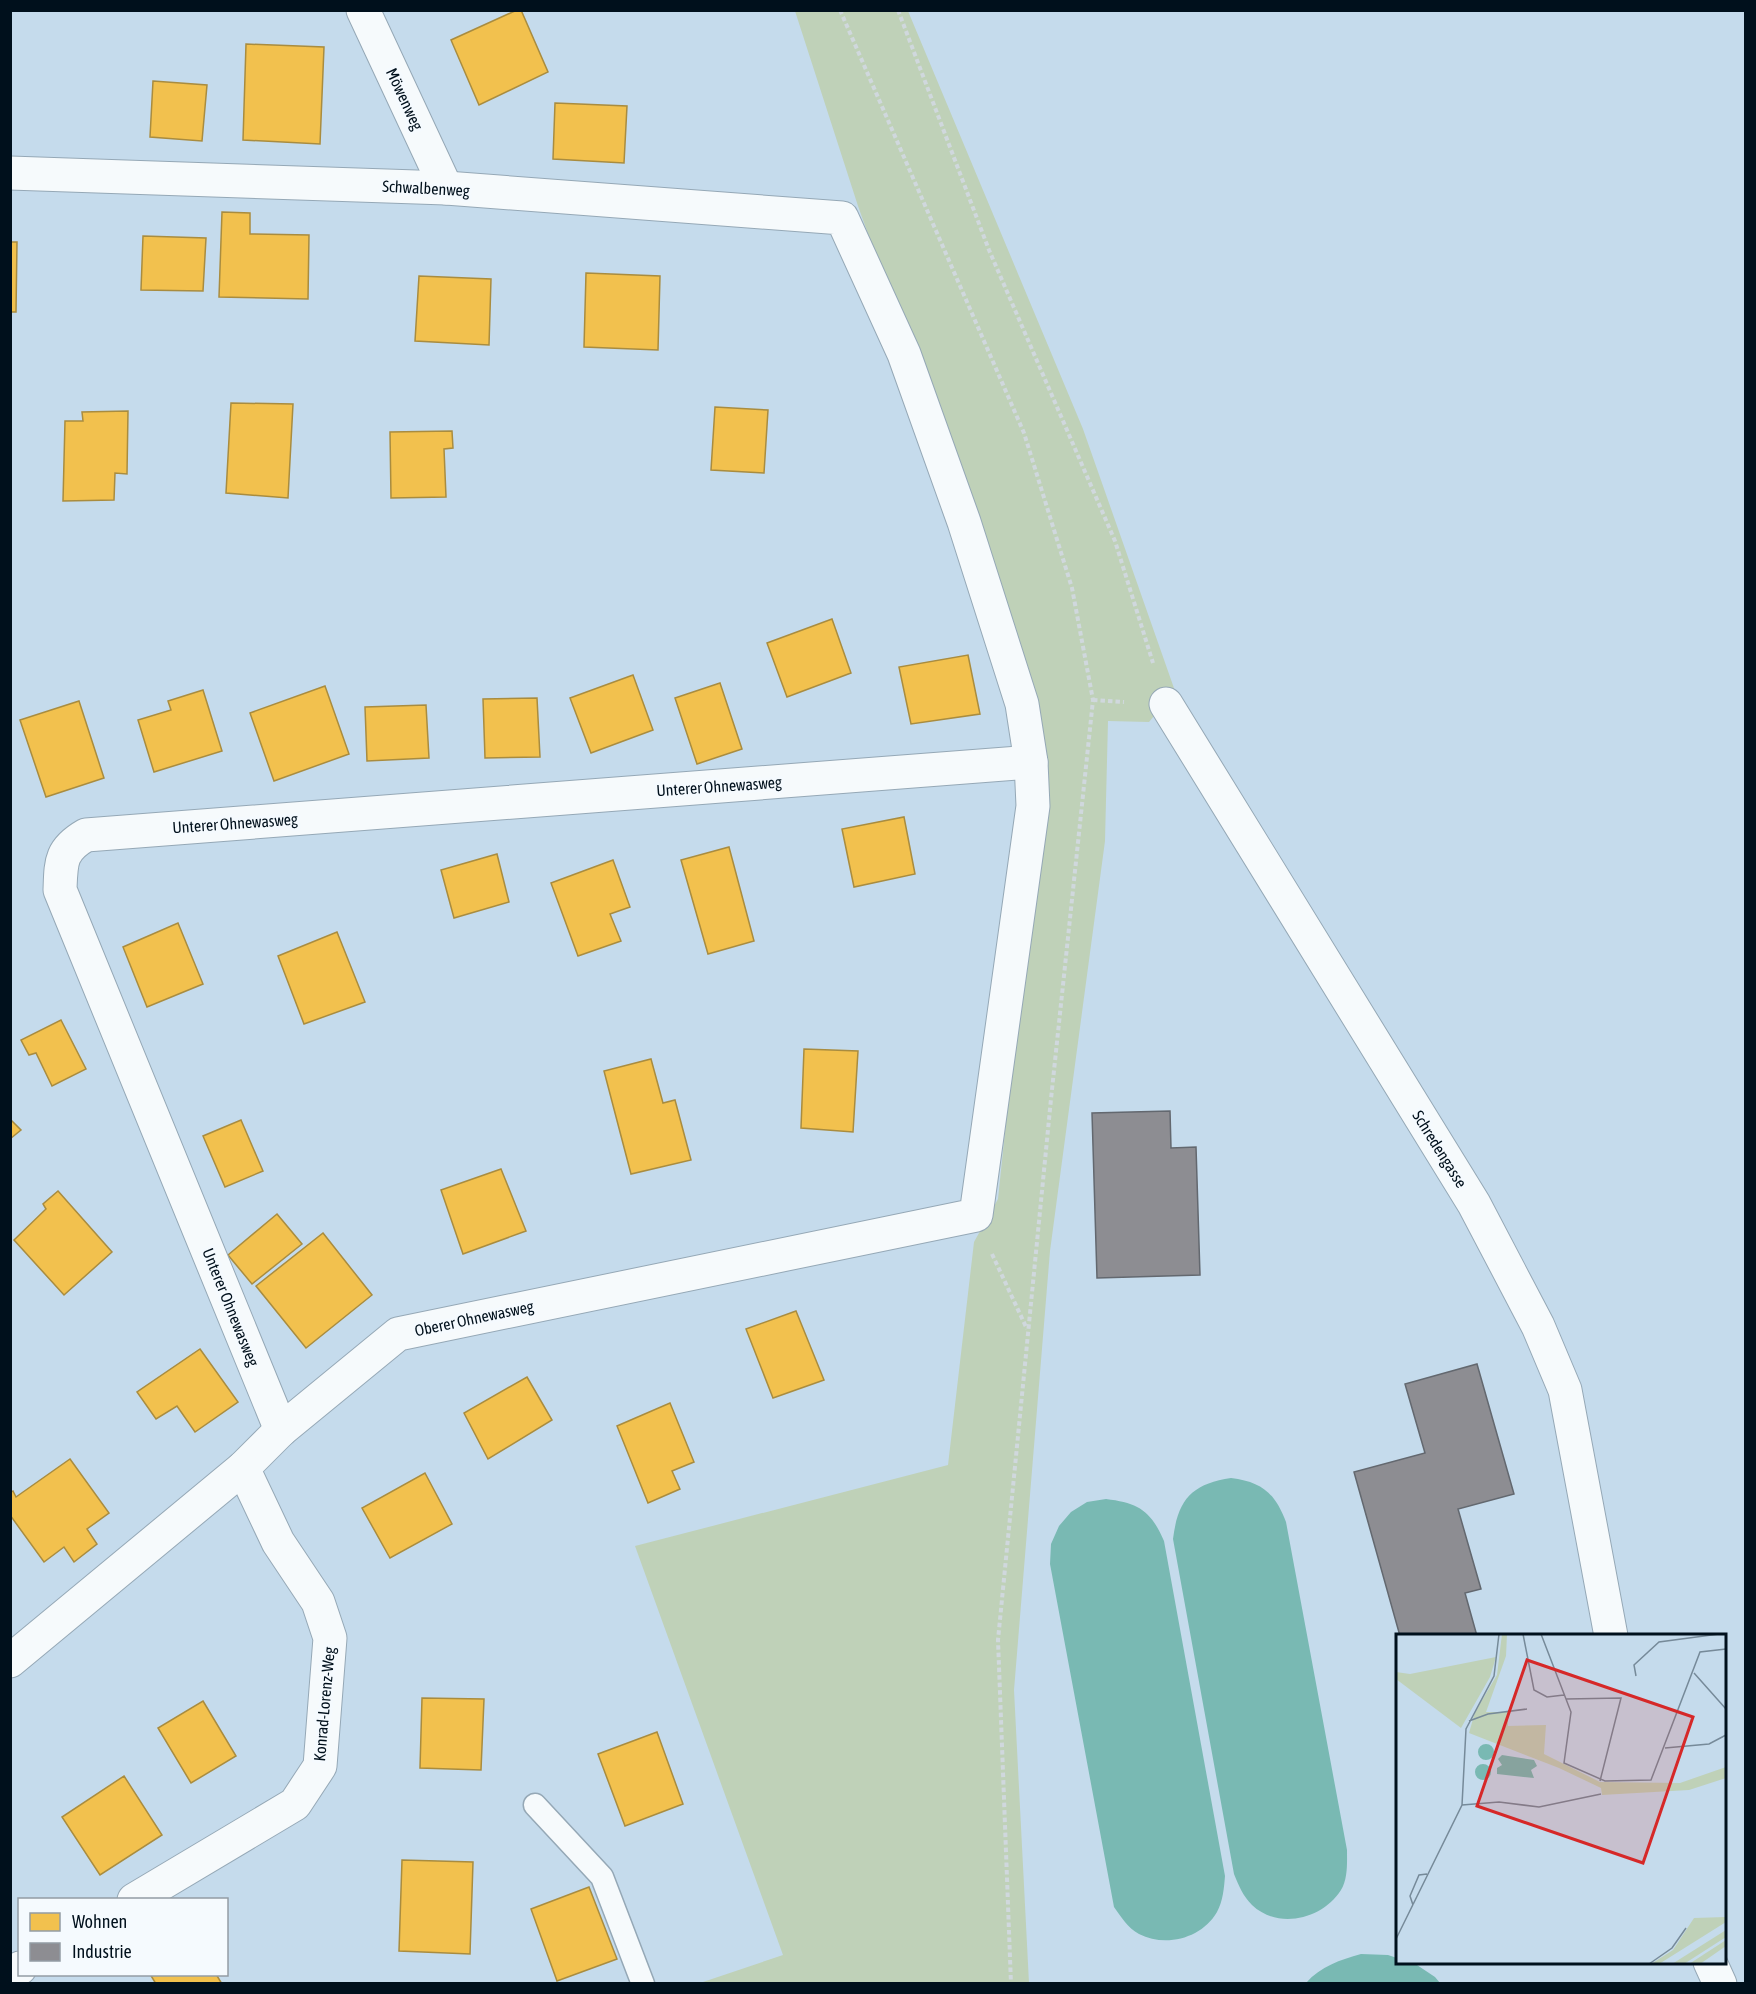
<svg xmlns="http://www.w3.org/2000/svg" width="1756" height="1994" viewBox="0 0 1756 1994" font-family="'Asap Condensed',sans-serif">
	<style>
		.green { fill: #bfd1b8 }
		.water { fill: #79b9b3 }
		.homes { fill: #f2c14e; stroke: #a98c3f; stroke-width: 1.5 }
		.industry { fill: #8d8d92; stroke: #63686f; stroke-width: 1.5 }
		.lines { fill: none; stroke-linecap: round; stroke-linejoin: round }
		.service-casing { stroke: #95a8b6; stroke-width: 25 }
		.minor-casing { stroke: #95a8b6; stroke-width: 35 }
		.path { stroke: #d0d8dd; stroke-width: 4; stroke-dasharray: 4.5 3; stroke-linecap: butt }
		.service { stroke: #f6fafc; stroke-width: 22 }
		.minor { stroke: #f6fafc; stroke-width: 33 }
		.labels { text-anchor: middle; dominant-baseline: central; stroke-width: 6; stroke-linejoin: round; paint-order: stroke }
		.street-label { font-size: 16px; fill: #00101c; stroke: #f5fafe }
		.inset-road { fill: none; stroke: #768a99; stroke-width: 1.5 }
		.view { fill: #d62828; fill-opacity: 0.15; stroke: #d62828; stroke-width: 3 }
		.inset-edge { fill: none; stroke: #00101c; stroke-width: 3 }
	</style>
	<rect width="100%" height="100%" fill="#c5dbec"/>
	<polygon class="green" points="795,11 908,11 1083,429 1175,691 1149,722 1108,721 1105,841 1050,1251 1014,1690 1029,1983 700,1983 783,1955 635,1546 948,1465 974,1242 998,1199 1044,758 1026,673 858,206"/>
	<g class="water">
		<path d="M1231,1478C1262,1482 1275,1493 1286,1522L1347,1850C1347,1863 1348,1879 1341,1890C1323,1919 1278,1930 1252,1905C1243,1896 1239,1886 1234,1874L1173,1539C1178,1499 1192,1484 1231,1478Z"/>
		<path d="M1106,1499C1139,1503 1151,1511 1164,1541L1225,1876C1224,1888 1223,1901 1217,1912C1202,1938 1166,1948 1139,1934C1128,1928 1121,1917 1114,1907L1050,1564L1051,1544L1059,1526L1071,1512L1087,1502Z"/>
		<path d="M1361,1954L1388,1955L1397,1958L1398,1962L1414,1963L1435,1977L1440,1983H1306C1321,1966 1340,1960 1361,1954Z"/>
	</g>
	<g class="homes">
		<polygon points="517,10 521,10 548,72 479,105 451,40"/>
		<polygon points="246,44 324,47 320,144 243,140"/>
		<polygon points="153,81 207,85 202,141 150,137"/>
		<polygon points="555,103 627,106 624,163 553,159"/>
		<polygon points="222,212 250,213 250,234 309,235 308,299 219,297"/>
		<polygon points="143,236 206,238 203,291 141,290"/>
		<polygon points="10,242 17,242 16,312 10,312"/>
		<polygon points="586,273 660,276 658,350 584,347"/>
		<polygon points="419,276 491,279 489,345 415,341"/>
		<polygon points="231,403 293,404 288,498 226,493"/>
		<polygon points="715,407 768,410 764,473 711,470"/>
		<polygon points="128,411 127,474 115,473 114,500 63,501 65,421 83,421 82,412"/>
		<polygon points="452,431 453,448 444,449 446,497 391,498 390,432"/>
		<polygon points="832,619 851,673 787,697 767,643"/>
		<polygon points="968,655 980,714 911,724 899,667"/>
		<polygon points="633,675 653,730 591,753 570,698"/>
		<polygon points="720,683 742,749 697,764 675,698"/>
		<polygon points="325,686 349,754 274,781 250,713"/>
		<polygon points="203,690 222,751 154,772 138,720 171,710 168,701"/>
		<polygon points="537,698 540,757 485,758 483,699"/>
		<polygon points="79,701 104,778 46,797 20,720"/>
		<polygon points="426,705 429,758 367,761 365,707"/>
		<polygon points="904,817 915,874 854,887 842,829"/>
		<polygon points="729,847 754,941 708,954 681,860"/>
		<polygon points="497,854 509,902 454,918 441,870"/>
		<polygon points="613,860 630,907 610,914 621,941 578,956 551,883"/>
		<polygon points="178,923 203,984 147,1007 123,947"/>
		<polygon points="337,932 365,1002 304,1024 278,956"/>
		<polygon points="61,1020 86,1069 52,1086 36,1053 29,1055 21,1040"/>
		<polygon points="804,1049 858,1051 853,1132 801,1128"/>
		<polygon points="651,1059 663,1103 675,1100 691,1160 631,1174 604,1071"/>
		<polygon points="10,1119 21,1130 10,1139"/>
		<polygon points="241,1120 263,1171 225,1187 203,1136"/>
		<polygon points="501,1169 526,1231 463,1254 441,1190"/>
		<polygon points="58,1191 112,1252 64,1295 14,1240 46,1209 43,1204"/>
		<polygon points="277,1214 302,1244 252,1284 228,1255"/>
		<polygon points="323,1233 372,1295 306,1348 256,1286"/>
		<polygon points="796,1311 824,1380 773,1398 746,1329"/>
		<polygon points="200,1349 238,1402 195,1432 177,1406 156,1419 137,1392"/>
		<polygon points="527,1377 552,1420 488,1459 464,1413"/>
		<polygon points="670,1403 694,1462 672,1471 680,1489 648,1503 617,1426"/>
		<polygon points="70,1459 109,1513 87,1529 97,1544 74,1562 64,1547 44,1562 10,1515 10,1493 13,1491 16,1497"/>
		<polygon points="425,1473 452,1524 390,1558 362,1508"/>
		<polygon points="422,1698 484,1699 481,1770 420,1768"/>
		<polygon points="203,1701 236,1756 191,1783 158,1728"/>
		<polygon points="657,1732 683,1804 625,1826 598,1754"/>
		<polygon points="124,1776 162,1835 100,1875 62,1817"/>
		<polygon points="402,1860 473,1862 470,1954 399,1951"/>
		<polygon points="589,1887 617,1959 557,1981 531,1909"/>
		<polygon points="150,1974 216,1974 222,1984 156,1984"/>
	</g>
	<g class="industry">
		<polygon points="1170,1111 1171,1148 1196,1147 1200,1275 1097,1278 1092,1113"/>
		<polygon points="1477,1364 1514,1494 1458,1509 1481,1589 1465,1593 1477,1636 1400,1636 1354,1472 1425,1453 1405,1384"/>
	</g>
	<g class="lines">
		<g class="service-casing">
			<polyline id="service" points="535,1805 602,1877 643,1984"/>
		</g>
		<g class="minor-casing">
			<g id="minor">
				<polyline points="363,10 446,188"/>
				<polyline points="10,173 446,188 842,218 904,354 964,522 1022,704 1031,762 1033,806 976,1215 398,1334 281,1430 243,1468 10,1661"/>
				<polyline points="1166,704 1474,1204 1538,1326 1565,1390 1611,1636"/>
				<path d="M281,1430L60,890C61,862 60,850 86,835L1031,762"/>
				<polyline points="134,1900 295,1804 320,1766 330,1638 318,1602 278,1542 243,1468"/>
				<polyline points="1710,1962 1720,1984"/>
				<polyline points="10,1973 20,1968"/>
			</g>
		</g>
		<g class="path">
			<polyline points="840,10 1024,433 1072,588 1093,700 1051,1099 998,1640 1011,1984"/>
			<polyline points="898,10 989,250 1115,541 1153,663"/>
			<polyline points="1093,700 1124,702"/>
			<polyline points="992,1254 1027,1329"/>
		</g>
		<use href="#service" class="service"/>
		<use href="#minor" class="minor"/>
	</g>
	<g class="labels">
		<g class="street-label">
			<text transform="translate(405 99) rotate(65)">Möwenweg</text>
			<text transform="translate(426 188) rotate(3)">Schwalbenweg</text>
			<text transform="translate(719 786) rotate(-4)">Unterer Ohnewasweg</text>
			<text transform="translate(235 823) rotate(-4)">Unterer Ohnewasweg</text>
			<text transform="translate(1440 1149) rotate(58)">Schredengasse</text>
			<text transform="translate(231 1307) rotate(68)">Unterer Ohnewasweg</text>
			<text transform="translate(474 1318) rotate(-12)">Oberer Ohnewasweg</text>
			<text transform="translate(324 1704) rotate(-85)">Konrad-Lorenz-Weg</text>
		</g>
	</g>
	<g transform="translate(1396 1634)">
		<rect width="330" height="330" fill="#c5dbec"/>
		<path d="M106,0H111L110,22L90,78H112V92L150,91L148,120L204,148L284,149L330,133V144L293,156L206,161L205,154L163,134L73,99L79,78L101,41ZM100,23L94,43L65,94L0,45V38L14,40ZM330,283V288L263,330H255L277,316L298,284ZM330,296V303L288,330H276ZM330,306V312L304,330H293Z" fill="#bfd1b8"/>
		<path d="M82 118a8 8 0 1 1 16 0a8 8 0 1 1-16 0ZM106,121L138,126L141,132L135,136L138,144L101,140V134L106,131L102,125ZM79 138a8 8 0 1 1 16 0a8 8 0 1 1-16 0Z" fill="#79b9b3"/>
		<path class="inset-road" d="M127,0L138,56L151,63L168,61M145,0L175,78L168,129L209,147L255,146L304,18L330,15M298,39L330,75M240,42L238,31L263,8L323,0M170,65L225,64L204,147M73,87L92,80L131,75M269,114L313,110L330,101M66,171L103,168L143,173L205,160M17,271L14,262L23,241L31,240M0,305L66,171L70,95L98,42L103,0M253,330L276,314L290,294"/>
		<path class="view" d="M131,26L297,83L247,229L81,172Z"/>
		<rect width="330" height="330" class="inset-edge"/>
	</g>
	<rect width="1756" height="1994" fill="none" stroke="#00101c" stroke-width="24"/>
	<rect x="18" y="1898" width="210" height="78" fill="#f5fafe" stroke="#939ca4" stroke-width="1.5"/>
	<rect x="30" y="1913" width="30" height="18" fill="#f2c14e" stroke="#939ca4" stroke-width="1.5"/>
	<text x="72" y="1928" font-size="18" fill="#00101c">Wohnen</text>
	<rect x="30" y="1943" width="30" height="18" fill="#8d8d92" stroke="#939ca4" stroke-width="1.5"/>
	<text x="72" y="1958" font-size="18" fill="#00101c">Industrie</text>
</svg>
